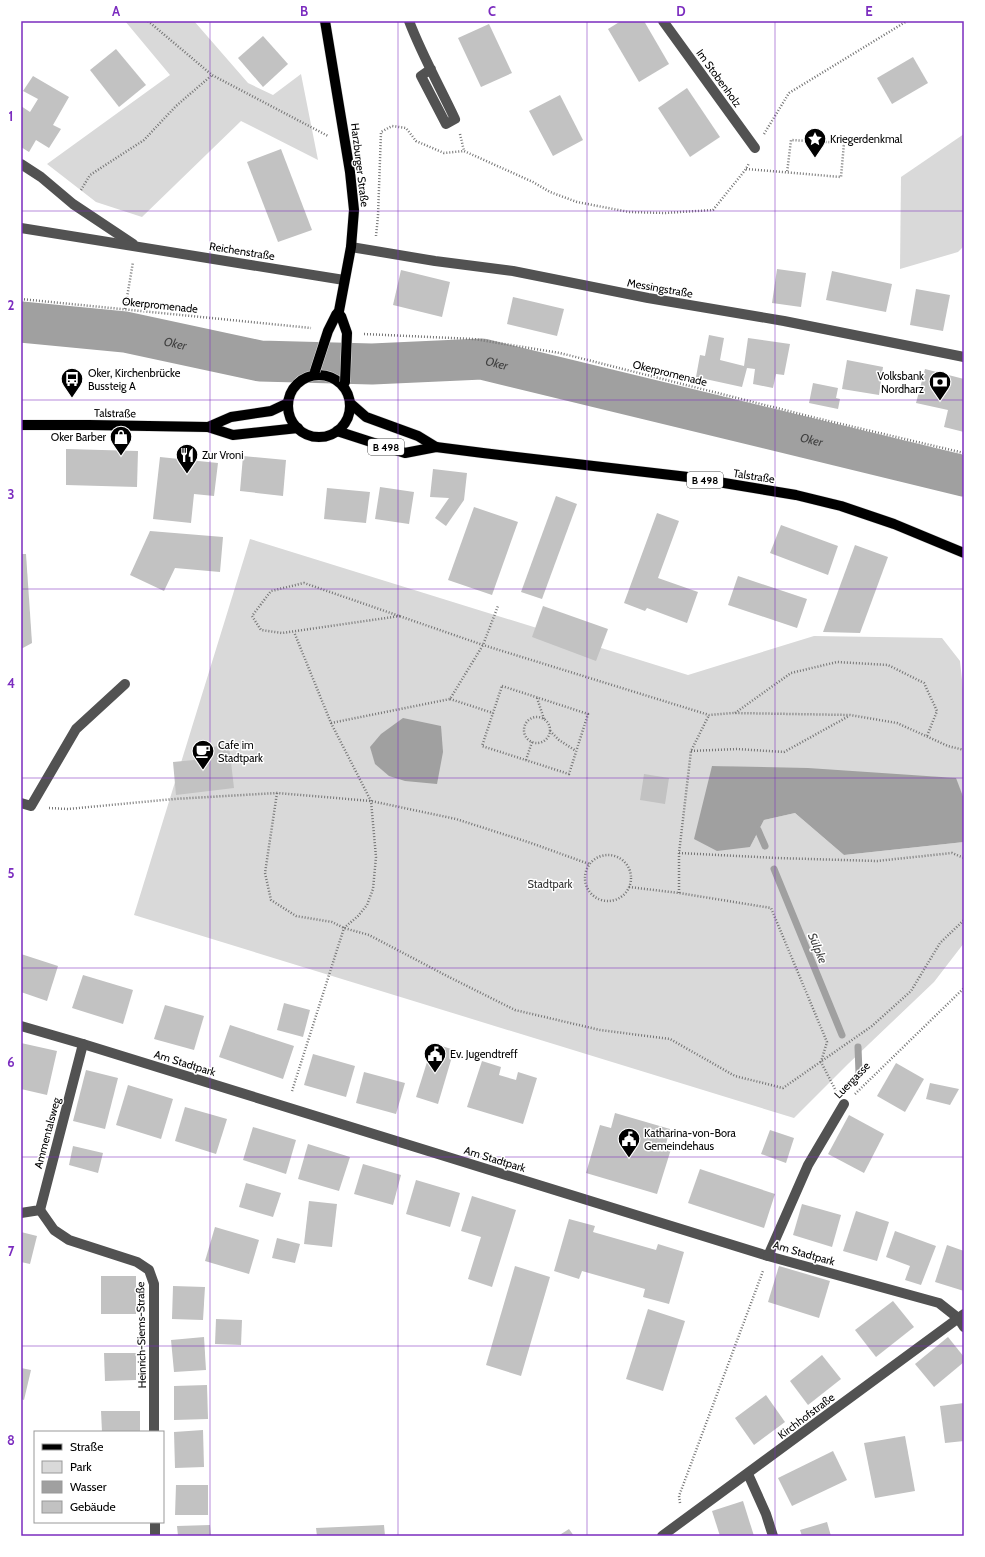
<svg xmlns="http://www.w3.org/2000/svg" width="985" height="1557" viewBox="0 0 985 1557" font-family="Cabin,sans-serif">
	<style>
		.green { fill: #d9d9d9 }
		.water { fill: #a0a0a0 }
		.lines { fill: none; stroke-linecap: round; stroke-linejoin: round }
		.stream { stroke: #a0a0a0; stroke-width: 7 }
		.river { stroke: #a0a0a0; stroke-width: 41 }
		.building { fill: #c2c2c2 }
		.major-casing { stroke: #dbdbdb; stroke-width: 11 }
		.path { stroke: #747474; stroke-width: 2.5; stroke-dasharray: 1 2; stroke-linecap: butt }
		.minor { stroke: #525252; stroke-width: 10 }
		.major { stroke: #000; stroke-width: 10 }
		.major-bridge-casing { stroke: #dbdbdb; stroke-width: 11; stroke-linecap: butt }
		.major-bridge { stroke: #000; stroke-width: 10 }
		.grid { fill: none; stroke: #7b2cbf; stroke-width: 1; stroke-opacity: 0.55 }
		.labels { text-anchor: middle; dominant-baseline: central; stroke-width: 3; stroke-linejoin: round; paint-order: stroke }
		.shield { fill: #fff; stroke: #4c4c4c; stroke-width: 1 }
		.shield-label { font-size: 10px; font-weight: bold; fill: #000 }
		.street-label { font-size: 11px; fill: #000; stroke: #fff }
		.poi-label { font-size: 11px; fill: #000; stroke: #fff; text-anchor: start }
		.park-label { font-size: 11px; fill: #303030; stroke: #fff }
		.water-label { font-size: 12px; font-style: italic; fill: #414141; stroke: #fff }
		.neatline { fill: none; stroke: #7b2cbf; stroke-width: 1.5 }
		.grid-label { font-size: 13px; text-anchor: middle; font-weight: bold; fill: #7b2cbf }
	</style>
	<rect width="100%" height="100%" fill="#fff"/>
	<g class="green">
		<polygon points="125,21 194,21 248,83 273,95 301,74 318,160 241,121 142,217 96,202 47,164 170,75"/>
		<polygon points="964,134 964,246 958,252 900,269 901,177"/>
		<polygon points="250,539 688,675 814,636 942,638 960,661 964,699 964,799 955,778 712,766 750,847 764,820 795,813 844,855 964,842 964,943 934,982 848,1064 794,1118 134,915"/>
	</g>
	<g class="water">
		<polygon points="403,718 441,726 443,752 437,784 405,781 389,776 375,764 370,747 381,734"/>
		<polygon points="712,766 808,768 956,778 964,799 964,842 844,855 795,813 764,820 750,847 717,851 694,839"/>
	</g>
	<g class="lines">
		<g class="stream">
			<polyline points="758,830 765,846"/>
			<polyline points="774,869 842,1035"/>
			<polyline points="858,1047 859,1073"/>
		</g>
		<path class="river" id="s1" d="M21,322L125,332L260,361L372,364L482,359L964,476"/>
	</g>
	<g class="building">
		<polygon points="621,21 644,21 669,64 639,82 608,29"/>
		<polygon points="489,24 512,73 481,87 458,38"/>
		<polygon points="263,36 288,64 263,87 238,58"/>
		<polygon points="116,49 146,85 119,107 90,70"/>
		<polygon points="913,57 928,83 892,104 877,78"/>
		<polygon points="33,76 69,97 53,125 61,129 49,148 36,140 29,152 21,147 21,106 30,112 38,99 23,91"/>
		<polygon points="687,88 720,137 690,157 658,108"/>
		<polygon points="560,95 583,140 553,156 529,111"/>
		<polygon points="281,149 312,230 278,242 247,162"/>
		<polygon points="777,269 806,273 801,307 772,303"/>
		<polygon points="401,270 450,282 442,317 393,305"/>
		<polygon points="832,271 892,284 886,312 826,300"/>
		<polygon points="916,289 950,295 943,331 910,325"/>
		<polygon points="513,297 564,309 557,336 507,324"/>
		<polygon points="709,335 724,338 720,360 744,366 748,338 790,344 784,375 776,374 773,388 753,384 755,369 747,368 742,387 696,377 700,355 705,356"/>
		<polygon points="847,360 883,367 879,395 842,389"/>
		<polygon points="925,369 964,379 964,432 944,427 948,410 916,403"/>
		<polygon points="813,383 838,388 836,398 840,399 838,409 809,403"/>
		<polygon points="66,449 138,451 137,487 66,485"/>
		<polygon points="243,456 286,460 283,496 240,491"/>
		<polygon points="160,457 218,463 214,496 194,494 191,523 153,519"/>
		<polygon points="433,469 467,473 464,500 446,526 435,518 449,498 430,497"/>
		<polygon points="380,487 414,492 409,524 375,519"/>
		<polygon points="327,488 370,492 366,523 324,519"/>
		<polygon points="556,496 577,504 542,599 521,592"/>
		<polygon points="474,507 518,522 492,595 448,580"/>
		<polygon points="657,513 679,521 658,578 698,592 687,623 647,608 645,611 624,603"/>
		<polygon points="781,525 838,546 828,575 770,553"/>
		<polygon points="150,531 223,537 220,572 175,568 164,591 130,575"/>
		<polygon points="855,545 888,557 860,633 823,632"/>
		<polygon points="21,554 26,554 32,643 21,649"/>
		<polygon points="738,576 807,599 797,628 728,605"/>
		<polygon points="543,606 608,629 596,661 532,637"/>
		<polygon points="229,745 234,788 176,795 173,762 194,760 192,749"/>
		<polygon points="644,774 669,778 665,804 640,800"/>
		<polygon points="21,954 58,966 47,1001 21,992"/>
		<polygon points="83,975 133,990 123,1024 72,1008"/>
		<polygon points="284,1003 310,1010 303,1037 277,1030"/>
		<polygon points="165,1005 204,1016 194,1050 154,1039"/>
		<polygon points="230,1025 294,1046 283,1079 219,1057"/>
		<polygon points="21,1043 57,1051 47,1095 21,1089"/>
		<polygon points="433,1043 454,1050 438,1104 416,1097"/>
		<polygon points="313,1054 355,1066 346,1097 304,1085"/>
		<polygon points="482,1061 501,1067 499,1075 516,1080 518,1072 537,1078 523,1124 467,1107"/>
		<polygon points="896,1063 924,1079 905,1112 877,1096"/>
		<polygon points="86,1070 118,1078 105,1129 73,1121"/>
		<polygon points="364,1072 405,1083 396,1114 356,1103"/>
		<polygon points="930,1083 959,1089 950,1105 926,1099"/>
		<polygon points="128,1085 173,1099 161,1139 116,1125"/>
		<polygon points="185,1107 227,1119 216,1154 175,1141"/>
		<polygon points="615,1113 670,1129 666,1144 672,1146 657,1194 586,1173 600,1125 611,1128"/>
		<polygon points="849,1115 884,1134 864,1173 828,1154"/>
		<polygon points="253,1127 296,1140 286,1174 243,1160"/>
		<polygon points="770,1130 794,1138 786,1163 761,1154"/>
		<polygon points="308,1144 350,1157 339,1191 298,1179"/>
		<polygon points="73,1146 103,1153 98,1173 69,1165"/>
		<polygon points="363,1164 401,1175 393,1205 354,1194"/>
		<polygon points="700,1169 775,1194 764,1228 688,1203"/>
		<polygon points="416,1180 460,1193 450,1227 406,1214"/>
		<polygon points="246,1183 281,1193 273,1217 239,1207"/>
		<polygon points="472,1196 516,1210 492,1287 468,1279 481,1237 461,1231"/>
		<polygon points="309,1201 337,1204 332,1247 304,1244"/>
		<polygon points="802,1204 841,1215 832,1247 793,1235"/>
		<polygon points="856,1211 889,1222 877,1261 843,1251"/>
		<polygon points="569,1219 595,1226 593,1232 656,1250 658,1244 684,1252 669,1304 643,1297 645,1289 582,1271 579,1279 554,1271"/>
		<polygon points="215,1227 259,1240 249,1274 205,1261"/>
		<polygon points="895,1231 936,1246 921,1285 905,1280 910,1266 886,1257"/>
		<polygon points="21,1232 37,1236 30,1264 21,1262"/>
		<polygon points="277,1238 300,1244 295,1263 272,1258"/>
		<polygon points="947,1245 964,1251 964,1291 935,1282"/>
		<polygon points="515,1266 550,1277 521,1376 486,1365"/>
		<polygon points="779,1266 830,1281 819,1318 768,1302"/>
		<rect x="101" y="1276" width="35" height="38"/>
		<polygon points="173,1286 205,1287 203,1320 172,1319"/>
		<polygon points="893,1301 914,1327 876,1357 855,1330"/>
		<polygon points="648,1309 685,1321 663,1391 626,1379"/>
		<polygon points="216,1319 242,1320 241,1345 215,1344"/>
		<polygon points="204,1337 206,1370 174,1372 171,1340"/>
		<polygon points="948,1337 964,1357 964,1362 934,1387 915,1364"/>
		<polygon points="104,1353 136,1353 136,1380 105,1381"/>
		<polygon points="822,1355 841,1379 808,1405 790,1381"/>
		<polygon points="21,1368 31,1370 24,1400 21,1399"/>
		<polygon points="207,1385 208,1419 174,1420 174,1386"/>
		<polygon points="766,1395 785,1422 754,1445 735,1418"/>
		<polygon points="964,1403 964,1441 945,1443 940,1406"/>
		<polygon points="101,1411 140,1411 140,1432 102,1432"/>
		<polygon points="203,1430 204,1467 175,1468 174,1432"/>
		<polygon points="905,1436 915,1491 875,1498 864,1443"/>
		<polygon points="833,1451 847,1480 792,1506 778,1478"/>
		<polygon points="176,1485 208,1485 208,1515 175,1515"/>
		<polygon points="743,1501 754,1536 720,1536 712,1511"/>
		<polygon points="827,1522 831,1536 802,1536 800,1530"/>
		<polygon points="210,1525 211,1536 178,1536 177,1526"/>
		<polygon points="384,1525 385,1536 317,1536 316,1528"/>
		<polygon points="569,1529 574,1536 558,1536"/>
	</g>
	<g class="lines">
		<g class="major-casing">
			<g id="major">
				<polyline points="325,21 350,172 354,210 351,247 339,311 336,315"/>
				<circle cx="319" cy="406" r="31"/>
				<polyline points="350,403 366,417 418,436 436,447"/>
				<polyline points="21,425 89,425 208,427 233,435 298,428"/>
				<polyline points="208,427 231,417 271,411 288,403"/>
				<polyline points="337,431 405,453 436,447 483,453 688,477 796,495 841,506 894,524 964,553"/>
			</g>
		</g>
		<g class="path">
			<polyline points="148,21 212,75 328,136"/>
			<polyline points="460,134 464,151"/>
			<polyline points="764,134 789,93 907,21"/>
			<polyline points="746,169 841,177 844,143 791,140 787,173"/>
			<polyline points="81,190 90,175 144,140 176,106 212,75"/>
			<polyline points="376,236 378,216 381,132 392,126 406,128 416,141 444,153 464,151 533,182 550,192 577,202 629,212 665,213 713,210 746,169 749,163"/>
			<polyline points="21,299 311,328"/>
			<polyline points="125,309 133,262"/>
			<polyline points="364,334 474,339 560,353 816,418 964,453"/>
			<polyline points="400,616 282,633 261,630 252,616 271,591 304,583 483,645 709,715 734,713 850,715 897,723 948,746 964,750"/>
			<polygon points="502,686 588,714 569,774 482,746"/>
			<polyline points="537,698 544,719"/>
			<polyline points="450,699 493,713"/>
			<polyline points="735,713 791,673 837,662 888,665 924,683 937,711 927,736"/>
			<circle cx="537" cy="730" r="13"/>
			<polyline points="331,723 450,699 483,645 498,606"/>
			<polyline points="550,731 559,740 576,751"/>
			<polyline points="691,751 737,749 784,752 849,716"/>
			<polyline points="526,760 532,742"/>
			<polyline points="277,793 265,873 271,900 296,916 332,922 344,928 369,935 447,976 515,1010 600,1030 670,1039 735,1076 783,1088 872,1026 911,991 940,943 964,920"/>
			<polyline points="49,808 68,809 174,799 277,793 371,801 456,819 531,843 589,864"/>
			<polyline points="679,853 777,858 877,861 952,853 964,858"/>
			<circle cx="608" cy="878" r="23"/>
			<polyline points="629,887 679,893 771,908 827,1042 821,1062 836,1091"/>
			<polyline points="679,893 679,853 691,751 709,715"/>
			<polyline points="292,1091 344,928 358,916 367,905 373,889 376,857 371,801 331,723 294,632"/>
			<polyline points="855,1094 964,988"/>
			<polyline points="680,1503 679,1496 763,1271"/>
		</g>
		<g class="minor">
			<path d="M409,21C422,55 440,87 455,119L446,124L421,76L431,69"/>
			<polyline points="663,21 755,148"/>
			<polyline points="21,164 41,177 73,204 133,244"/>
			<polyline points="21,228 344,280"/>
			<polyline points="351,247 435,261 513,271 648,298 784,321 964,357"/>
			<polyline points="21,803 31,806 76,729 125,684"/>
			<polyline points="21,1026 83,1044 768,1256 939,1303 958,1318 964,1327"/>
			<polyline points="40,1210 54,1230 69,1240 137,1262 149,1270 154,1284 154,1432"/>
			<polyline points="21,1213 40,1210 83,1044"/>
			<polyline points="768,1256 808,1165 844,1104"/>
			<polyline points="748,1474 766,1514 773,1536"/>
			<polyline points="155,1522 155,1536"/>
			<polyline points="662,1536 964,1314"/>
		</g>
		<use href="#major" class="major"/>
		<g class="major-bridge-casing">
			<g id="major-bridge">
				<polyline points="341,316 347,333 345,382"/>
				<polyline points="315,371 328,331 336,315"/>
			</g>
		</g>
		<use href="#major-bridge" class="major-bridge"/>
	</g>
	<path class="grid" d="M210,21V1536M398,21V1536M587,21V1536M775,21V1536M21,211H964M21,400H964M21,589H964M21,778H964M21,968H964M21,1157H964M21,1346H964"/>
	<defs>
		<g id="sight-pin" transform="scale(1.15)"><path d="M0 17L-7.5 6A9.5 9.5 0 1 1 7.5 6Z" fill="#000" stroke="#fff"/><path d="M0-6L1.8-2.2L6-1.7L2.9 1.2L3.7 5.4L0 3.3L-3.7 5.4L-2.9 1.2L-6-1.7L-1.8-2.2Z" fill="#fff"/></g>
		<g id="bus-pin" transform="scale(1.15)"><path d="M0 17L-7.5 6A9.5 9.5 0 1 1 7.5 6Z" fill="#000" stroke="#fff"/><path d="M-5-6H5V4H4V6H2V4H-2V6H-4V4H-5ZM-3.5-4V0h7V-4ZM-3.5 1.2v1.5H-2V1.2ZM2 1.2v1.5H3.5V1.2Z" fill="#fff"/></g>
		<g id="bank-pin" transform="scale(1.15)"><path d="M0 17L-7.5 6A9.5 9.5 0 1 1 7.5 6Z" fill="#000" stroke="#fff"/><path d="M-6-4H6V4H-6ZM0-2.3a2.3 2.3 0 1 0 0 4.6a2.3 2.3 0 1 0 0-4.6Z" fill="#fff"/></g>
		<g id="shop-pin" transform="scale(1.15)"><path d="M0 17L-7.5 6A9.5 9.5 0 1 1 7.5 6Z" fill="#000" stroke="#fff"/><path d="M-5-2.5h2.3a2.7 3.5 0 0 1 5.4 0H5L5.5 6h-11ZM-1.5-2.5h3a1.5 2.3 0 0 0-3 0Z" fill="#fff"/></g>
		<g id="restaurant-pin" transform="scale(1.15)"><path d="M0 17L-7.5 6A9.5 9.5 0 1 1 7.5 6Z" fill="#000" stroke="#fff"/><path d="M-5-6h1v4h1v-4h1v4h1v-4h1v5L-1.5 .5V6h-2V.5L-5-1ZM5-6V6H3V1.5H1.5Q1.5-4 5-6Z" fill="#fff"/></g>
		<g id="cafe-pin" transform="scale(1.15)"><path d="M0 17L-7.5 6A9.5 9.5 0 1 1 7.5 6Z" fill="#000" stroke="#fff"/><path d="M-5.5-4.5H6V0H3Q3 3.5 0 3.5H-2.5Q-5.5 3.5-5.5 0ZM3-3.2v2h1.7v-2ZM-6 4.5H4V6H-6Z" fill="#fff"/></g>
		<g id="civic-pin" transform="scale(1.15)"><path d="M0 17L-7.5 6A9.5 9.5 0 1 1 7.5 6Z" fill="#000" stroke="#fff"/><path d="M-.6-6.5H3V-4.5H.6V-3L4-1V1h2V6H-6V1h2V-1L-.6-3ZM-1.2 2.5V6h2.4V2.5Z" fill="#fff"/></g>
	</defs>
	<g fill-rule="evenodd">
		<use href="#sight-pin" x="815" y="139"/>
		<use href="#bus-pin" x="72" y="379"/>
		<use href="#bank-pin" x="940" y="382"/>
		<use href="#shop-pin" x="121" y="437"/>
		<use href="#restaurant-pin" x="187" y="455"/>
		<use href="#cafe-pin" x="203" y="751"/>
		<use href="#civic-pin" x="435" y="1054"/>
		<use href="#civic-pin" x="629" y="1139"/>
	</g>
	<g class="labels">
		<g class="shield">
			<rect x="368" y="439" width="36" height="16" rx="3"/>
			<rect x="687" y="472" width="36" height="16" rx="3"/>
		</g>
		<g class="shield-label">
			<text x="386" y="447">B 498</text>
			<text x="705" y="480">B 498</text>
		</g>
		<g class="street-label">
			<text transform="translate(719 78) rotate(54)">Im Stobenholz</text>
			<text transform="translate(360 165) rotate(83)">Harzburger Straße</text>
			<text transform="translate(242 251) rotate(9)">Reichenstraße</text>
			<text transform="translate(660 288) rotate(10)">Messingstraße</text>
			<text transform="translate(160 305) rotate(6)">Okerpromenade</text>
			<text transform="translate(670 373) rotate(14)">Okerpromenade</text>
			<text transform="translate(115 413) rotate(1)">Talstraße</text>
			<text transform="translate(754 476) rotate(9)">Talstraße</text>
			<text transform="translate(185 1063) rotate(17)">Am Stadtpark</text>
			<text transform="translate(852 1080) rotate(-46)">Luergasse</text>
			<text transform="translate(47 1133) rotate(-75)">Ammentalsweg</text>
			<text transform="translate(495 1159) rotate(17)">Am Stadtpark</text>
			<text transform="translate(804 1253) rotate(16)">Am Stadtpark</text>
			<text transform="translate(141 1335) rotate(-91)">Heinrich-Siems-Straße</text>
			<text transform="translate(806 1416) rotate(-37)">Kirchhofstraße</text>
		</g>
		<g class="poi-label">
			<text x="830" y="139">Kriegerdenkmal</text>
			<text x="88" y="373">Oker, Kirchenbrücke<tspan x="88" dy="13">Bussteig A</tspan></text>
			<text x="924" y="376" text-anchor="end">Volksbank<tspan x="924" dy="13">Nordharz</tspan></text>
			<text x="106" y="437" text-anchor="end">Oker Barber</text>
			<text x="202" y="455">Zur Vroni</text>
			<text x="218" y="745">Cafe im<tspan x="218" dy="13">Stadtpark</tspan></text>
			<text x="450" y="1054">Ev. Jugendtreff</text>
			<text x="644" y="1133">Katharina-von-Bora<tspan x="644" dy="13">Gemeindehaus</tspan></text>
		</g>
		<g class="park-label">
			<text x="550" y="884">Stadtpark</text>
		</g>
		<g class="water-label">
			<text stroke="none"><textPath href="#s1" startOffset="156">Oker</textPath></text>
			<text stroke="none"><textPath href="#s1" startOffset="480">Oker</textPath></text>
			<text stroke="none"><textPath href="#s1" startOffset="804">Oker</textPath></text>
			<text transform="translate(818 948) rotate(68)">Sülpke</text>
		</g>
	</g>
	<rect width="985" height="1557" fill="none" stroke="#ffffff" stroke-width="44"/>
	<rect x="34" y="1431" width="130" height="92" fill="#ffffff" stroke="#999999"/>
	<rect x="42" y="1444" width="20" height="6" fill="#000000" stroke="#999999"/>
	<text x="70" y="1451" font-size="12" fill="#000000">Straße</text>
	<rect x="42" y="1461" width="20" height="12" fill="#d9d9d9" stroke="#999999"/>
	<text x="70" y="1471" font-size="12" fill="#000000">Park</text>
	<rect x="42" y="1481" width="20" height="12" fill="#a0a0a0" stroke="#999999"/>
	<text x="70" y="1491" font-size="12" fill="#000000">Wasser</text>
	<rect x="42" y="1501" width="20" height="12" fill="#c2c2c2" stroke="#999999"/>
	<text x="70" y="1511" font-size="12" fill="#000000">Gebäude</text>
	<rect x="22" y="22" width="941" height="1513" class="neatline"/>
	<g class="grid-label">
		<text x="116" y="16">A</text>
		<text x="304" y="16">B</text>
		<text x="492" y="16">C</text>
		<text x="681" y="16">D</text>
		<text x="869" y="16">E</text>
		<text x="11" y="121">1</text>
		<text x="11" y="310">2</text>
		<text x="11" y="499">3</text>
		<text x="11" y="688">4</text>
		<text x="11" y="878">5</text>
		<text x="11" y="1067">6</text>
		<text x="11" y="1256">7</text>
		<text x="11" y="1445">8</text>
	</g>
</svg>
